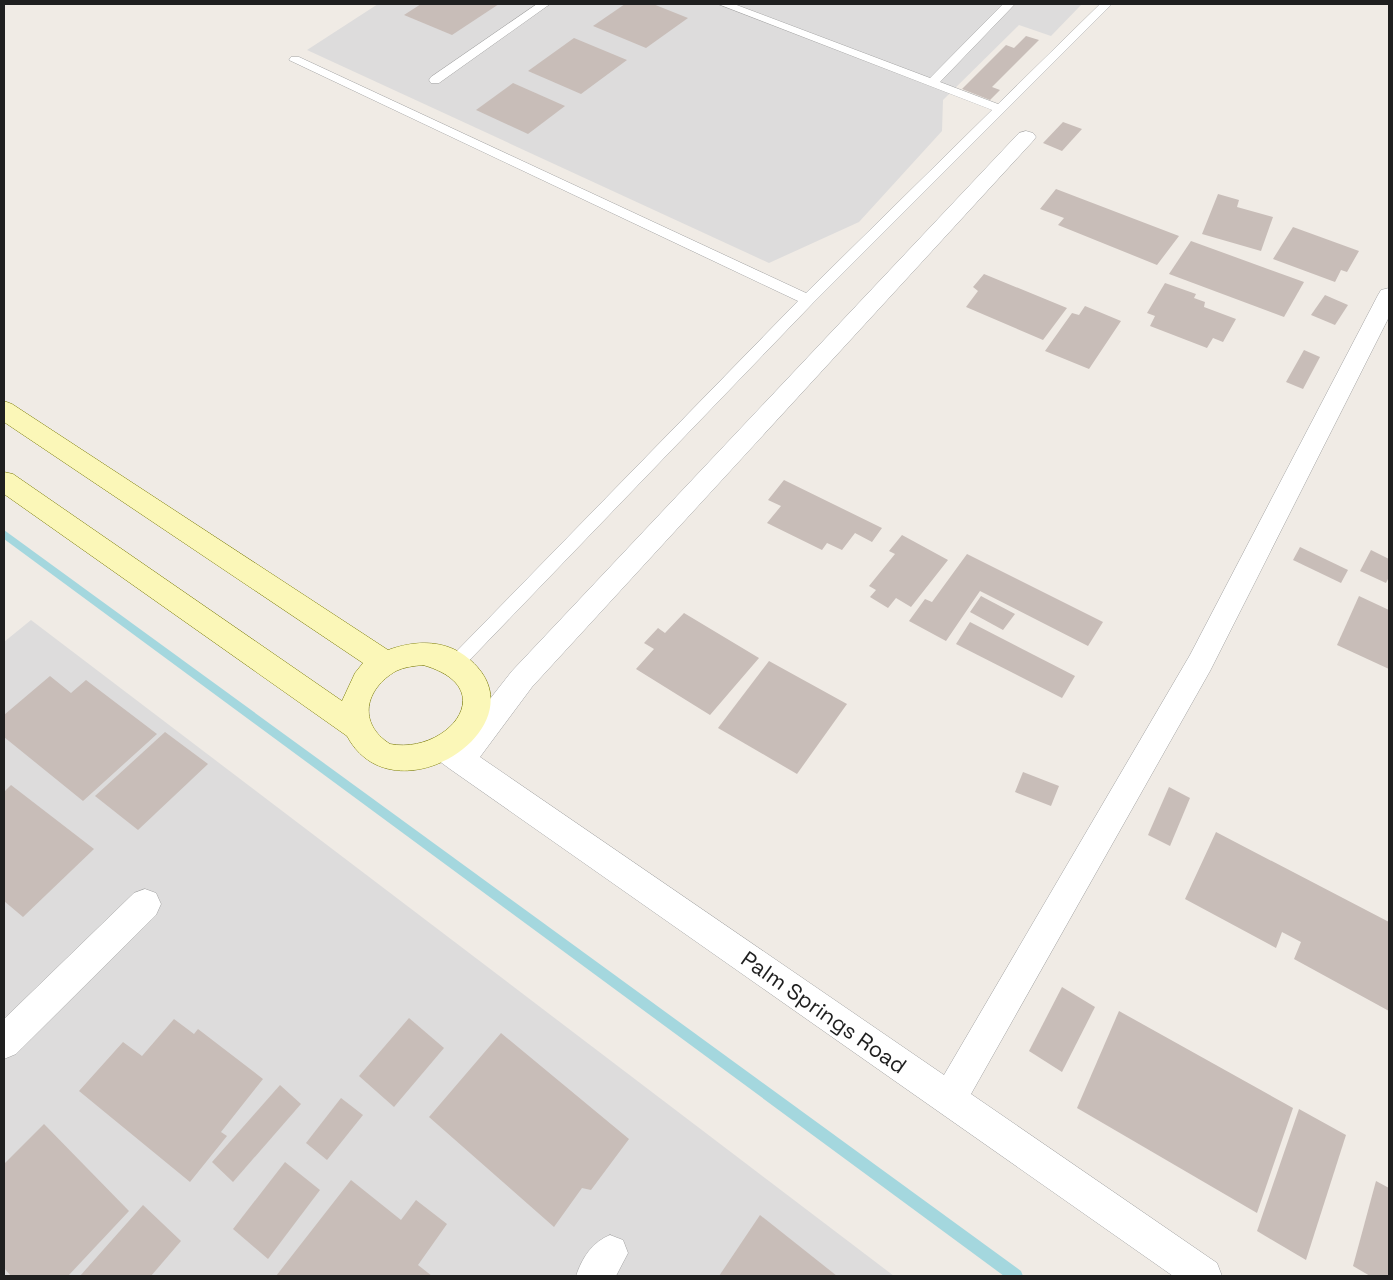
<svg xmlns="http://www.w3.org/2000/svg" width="1393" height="1280" viewBox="0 0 1393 1280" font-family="'Space Grotesk',sans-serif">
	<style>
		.residential { fill: #dddcdc }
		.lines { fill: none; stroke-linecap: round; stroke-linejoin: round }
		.stream { fill: #a4d7de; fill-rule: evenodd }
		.building { fill: #c8bdb8 }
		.lane-casing { stroke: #a3a3a3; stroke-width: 1 }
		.street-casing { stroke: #a3a3a3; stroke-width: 1 }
		.secondary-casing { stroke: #787903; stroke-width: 1 }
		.lane { fill: #fff; fill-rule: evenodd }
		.street { fill: #fff; fill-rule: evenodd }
		.secondary { fill: #fbf7b8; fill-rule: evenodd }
		.labels { text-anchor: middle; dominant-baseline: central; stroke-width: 5; stroke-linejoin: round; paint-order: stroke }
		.near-street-label { font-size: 22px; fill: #1f1f1f; stroke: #fff }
	</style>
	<rect width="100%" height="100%" fill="#f0ebe5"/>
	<g class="residential">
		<polygon points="378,4 1082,4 1051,36 1019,25 943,100 942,131 859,222 769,263 307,50"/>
		<polygon points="31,620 894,1276 4,1276 4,642"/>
	</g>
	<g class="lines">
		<polygon class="stream" points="4,530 1021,1271 1023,1276 1004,1276 4,539"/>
	</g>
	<g class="building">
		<polygon points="421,4 499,4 452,35 404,15"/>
		<polygon points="625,4 653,4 688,18 646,48 593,26"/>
		<polygon points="1026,36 1039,40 992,87 1000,90 990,100 962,89 1006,45 1014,48"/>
		<polygon points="574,38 627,60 581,94 528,71"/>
		<polygon points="513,83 565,106 528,134 476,110"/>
		<polygon points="1063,122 1082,129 1062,151 1043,143"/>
		<polygon points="1056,189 1179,236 1157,265 1058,225 1064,218 1040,209"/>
		<polygon points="1218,194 1239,200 1237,207 1273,217 1261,251 1202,234"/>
		<polygon points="1293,227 1359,251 1347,272 1341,270 1335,282 1273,259"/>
		<polygon points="1191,241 1304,282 1284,317 1169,274"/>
		<polygon points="984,274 1067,308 1043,340 966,307 978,291 973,287"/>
		<polygon points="1165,283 1196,294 1194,298 1205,302 1204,307 1236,319 1223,342 1213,338 1207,348 1150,326 1155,316 1147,313"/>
		<polygon points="1325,295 1348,305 1335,325 1311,315"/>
		<polygon points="1085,306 1121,321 1089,369 1045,351 1072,313 1079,315"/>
		<polygon points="1304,350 1320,357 1303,389 1286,382"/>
		<polygon points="784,480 882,528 872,542 855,533 842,550 827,543 822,550 767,523 781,506 768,500"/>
		<polygon points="902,535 948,560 911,607 896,598 888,608 870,597 876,590 869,586 895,554 889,551"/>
		<polygon points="1300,547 1348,570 1341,583 1293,560"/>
		<polygon points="1371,550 1389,559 1389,577 1386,583 1360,571"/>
		<polygon points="967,554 1103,622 1088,646 980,591 946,641 909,621 925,599 932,602"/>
		<polygon points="981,596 1015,614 1003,630 970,612"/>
		<polygon points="1359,596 1389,610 1389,669 1337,645"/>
		<polygon points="684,613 759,658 710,715 636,669 654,649 644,643 658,628 665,633"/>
		<polygon points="970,622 1075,676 1062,698 956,644"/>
		<polygon points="769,661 847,704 797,774 718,728"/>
		<polygon points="50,676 71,693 86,680 157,734 83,801 4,737 4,715"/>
		<polygon points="165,732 208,764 138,830 95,796"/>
		<polygon points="1023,772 1059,786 1051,806 1015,792"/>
		<polygon points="11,785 94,849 23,917 4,901 4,792"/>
		<polygon points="1169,787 1190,798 1170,846 1148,835"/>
		<polygon points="1216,832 1389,922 1389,1011 1294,959 1301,942 1282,932 1276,948 1185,899"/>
		<polygon points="1062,987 1095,1007 1062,1072 1029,1051"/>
		<polygon points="1119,1011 1293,1108 1257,1213 1077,1108"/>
		<polygon points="409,1018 444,1048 394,1107 359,1076"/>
		<polygon points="174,1019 194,1034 198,1029 263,1079 221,1132 227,1136 190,1182 79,1091 123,1042 142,1056"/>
		<polygon points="501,1033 629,1139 591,1190 582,1188 554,1227 429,1117"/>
		<polygon points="280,1085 301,1104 233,1182 212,1162"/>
		<polygon points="341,1098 363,1115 327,1160 306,1143"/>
		<polygon points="1299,1109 1346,1135 1306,1260 1257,1231"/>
		<polygon points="44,1124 129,1211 68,1276 11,1276 4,1268 4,1164"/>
		<polygon points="285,1162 320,1190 268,1259 233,1229"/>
		<polygon points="351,1180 401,1220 416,1200 447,1224 418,1265 432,1276 276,1276"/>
		<polygon points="1376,1181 1389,1188 1389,1276 1370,1276 1353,1266"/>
		<polygon points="143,1205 181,1241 151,1276 80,1276"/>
		<polygon points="760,1215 837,1276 719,1276"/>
	</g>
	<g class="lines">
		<g class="lane-casing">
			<g id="lane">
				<polygon points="537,4 550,4 439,83 431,83 429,80 431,77"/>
				<polygon points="718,4 734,4 930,78 1003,4 1015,4 940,82 998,104 1100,4 1112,4 813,303 463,667 457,669 451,667 448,662 451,657 798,301 289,60 291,57 299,57 806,293 992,110"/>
			</g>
		</g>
		<g class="street-casing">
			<g id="street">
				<polygon points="1026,131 1033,133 1036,137 1033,141 532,687 480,757 944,1075 1190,655 1378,295 1381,290 1389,288 1389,317 1210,671 971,1094 1217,1263 1222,1276 1173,1276 450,769 435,758 430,749 435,740 445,736 457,741 512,671 1019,133"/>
				<polygon points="145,889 156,893 161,904 156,915 16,1054 4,1059 4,1019 134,893"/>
				<path d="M610,1235L623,1240L628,1253L616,1276H576C582,1258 592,1242 610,1235Z"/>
			</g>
		</g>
		<g class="secondary-casing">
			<path id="secondary" d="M4,401L12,404L388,650C413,641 441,639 464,655C553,720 395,826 347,736L4,494V472L13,474L342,701L355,673L363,663L4,422ZM423,665C504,688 446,755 390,744C357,723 365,689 396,671C404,667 414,666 423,665Z"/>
		</g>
		<use href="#lane" class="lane"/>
		<use href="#street" class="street"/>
		<use href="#secondary" class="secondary"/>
	</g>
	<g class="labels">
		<g class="near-street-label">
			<text transform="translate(824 1012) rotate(35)">Palm Springs Road</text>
		</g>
	</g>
	<rect width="1393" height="1280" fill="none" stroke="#1f1f1f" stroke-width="10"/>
</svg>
